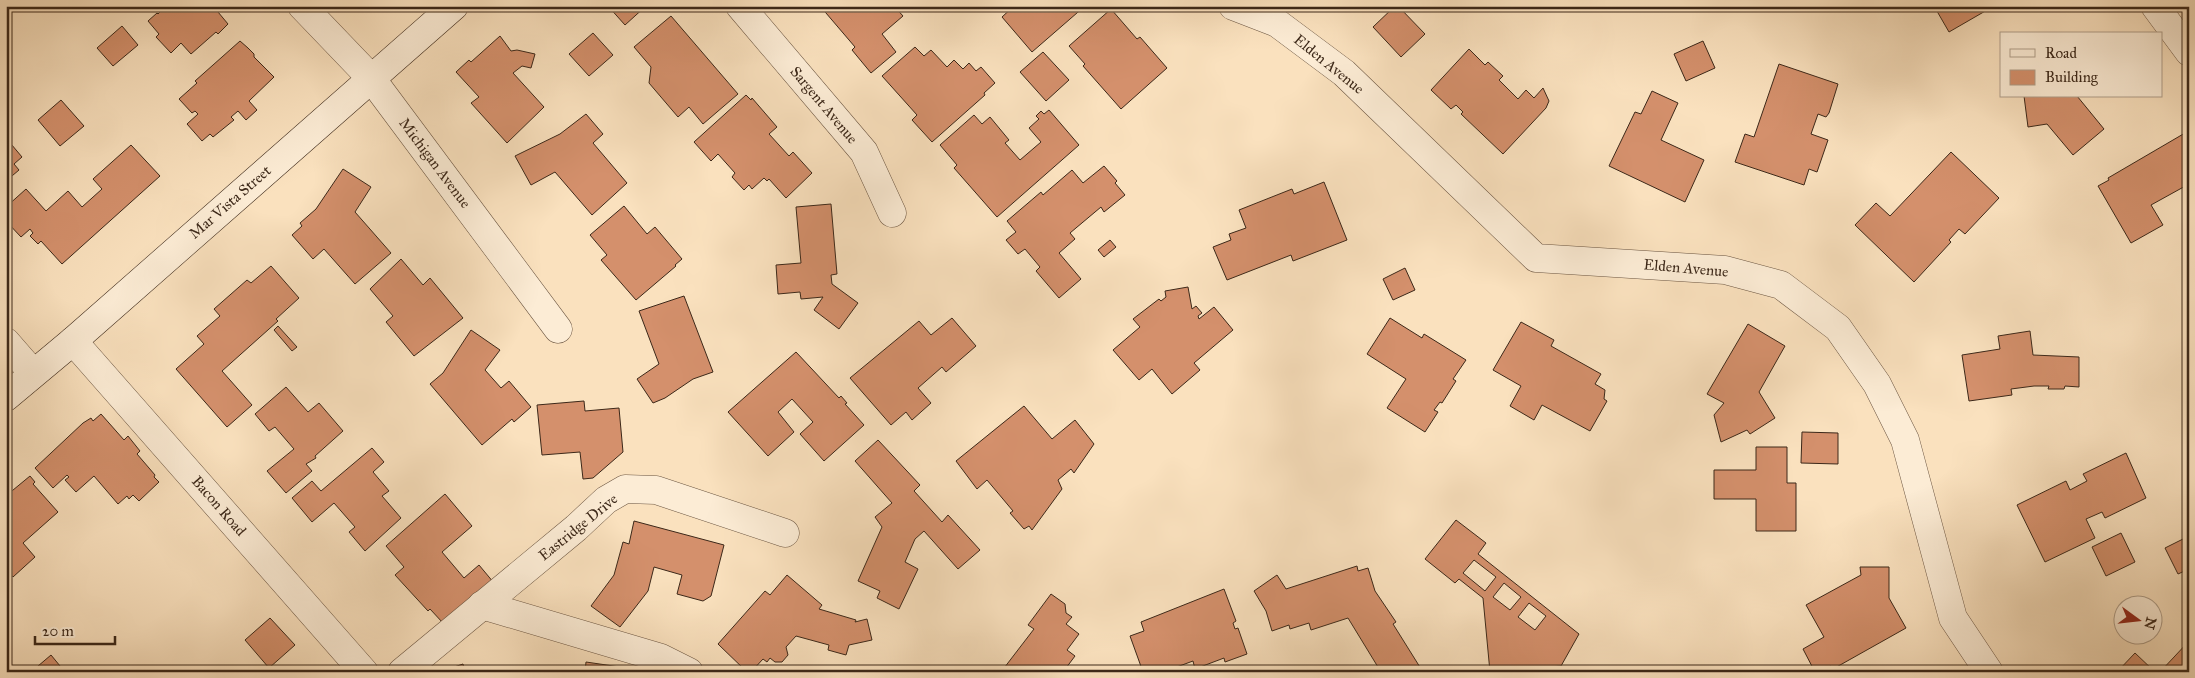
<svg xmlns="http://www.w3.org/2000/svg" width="2195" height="678" viewBox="0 0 2195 678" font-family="'IM FELL Great Primer',serif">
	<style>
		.building { fill: #d4906c; stroke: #3c2819; fill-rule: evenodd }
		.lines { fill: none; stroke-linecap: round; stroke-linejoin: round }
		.street-casing { stroke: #6c5642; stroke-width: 29 }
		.secondary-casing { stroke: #3c2819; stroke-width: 29 }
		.street { stroke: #fcecd5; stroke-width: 28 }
		.secondary { stroke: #fcecd5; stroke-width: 28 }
		.labels { text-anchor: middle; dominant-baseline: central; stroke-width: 4; stroke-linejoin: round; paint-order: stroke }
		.street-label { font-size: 15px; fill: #3c2819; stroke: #fcecd5 }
	</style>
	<rect width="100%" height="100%" fill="#fae1be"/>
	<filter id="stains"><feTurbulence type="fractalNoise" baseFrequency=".004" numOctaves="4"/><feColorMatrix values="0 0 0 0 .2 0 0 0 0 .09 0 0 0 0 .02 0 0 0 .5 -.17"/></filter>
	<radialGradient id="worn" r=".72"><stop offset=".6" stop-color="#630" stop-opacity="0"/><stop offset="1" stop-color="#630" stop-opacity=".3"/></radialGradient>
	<g class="building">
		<polygon points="163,6 165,8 168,6 213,6 228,24 218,34 216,32 191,54 181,43 171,53 156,37 159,34 148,21 157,13 158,14 161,11 159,9"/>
		<polygon points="608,6 646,6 625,25"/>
		<polygon points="820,6 894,6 903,16 882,34 896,52 871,73 852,50 855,47"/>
		<polygon points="1014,6 1085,6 1032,52 1002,17"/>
		<polygon points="1395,6 1398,6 1425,34 1401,57 1373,27"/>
		<polygon points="1934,6 1994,6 1949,32"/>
		<polygon points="1111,9 1137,39 1140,37 1167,68 1121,109 1083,66 1085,64 1069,46"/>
		<polygon points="671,16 738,94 703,124 689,107 678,117 649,83 651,67 634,47"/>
		<polygon points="122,26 138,45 113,66 97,48"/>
		<polygon points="593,33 613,55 589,76 569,54"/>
		<polygon points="500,36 511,51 517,50 535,54 531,68 522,66 513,73 544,107 507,143 471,103 479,97 456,72 469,60 471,62"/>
		<polygon points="240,41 248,48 254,54 254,57 274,77 249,101 257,110 246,120 238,111 231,117 234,120 213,137 210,134 202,141 187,124 198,114 195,111 192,113 179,99 197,83 195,81"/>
		<polygon points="1703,41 1715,68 1686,81 1674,54"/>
		<polygon points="915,47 924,56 931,50 947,67 954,60 963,69 969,63 976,71 981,67 995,83 984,93 985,95 932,142 912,120 917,115 882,76"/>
		<polygon points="1469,49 1485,65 1488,62 1503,76 1499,80 1518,99 1526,90 1534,98 1543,88 1549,101 1546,108 1503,154 1461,114 1463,112 1456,105 1451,109 1431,90"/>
		<polygon points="1043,52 1069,80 1046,101 1020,72"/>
		<polygon points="1779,64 1838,84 1829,113 1826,117 1818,114 1811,134 1828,140 1817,172 1809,169 1804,185 1735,162 1745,134 1754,137"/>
		<polygon points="1652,91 1678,103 1661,140 1704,160 1685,202 1609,166 1635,112 1641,114"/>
		<polygon points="746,95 751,100 752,98 777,127 769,134 789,156 793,152 812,173 786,198 769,179 767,181 764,178 752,189 749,185 744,190 732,177 735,173 718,154 711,161 694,142"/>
		<polygon points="2024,96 2077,96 2104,129 2073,155 2047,124 2028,127"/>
		<polygon points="61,100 84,126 60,146 38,120"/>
		<polygon points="1049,110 1079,145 997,217 954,168 957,165 940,145 974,115 982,124 990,117 1009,140 1005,143 1020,160 1041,142 1029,128 1039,119 1036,116 1041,111 1044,114"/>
		<polygon points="586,114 603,134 593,143 627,183 592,215 555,172 531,185 515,156 560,134"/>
		<polygon points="2185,133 2189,139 2189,184 2151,205 2163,225 2131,243 2098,186 2109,180 2108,178"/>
		<polygon points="6,138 22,157 14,164 19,170 6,181"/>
		<polygon points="131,145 160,176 62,264 41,241 38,244 30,236 33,233 30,229 21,237 6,221 6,207 26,189 46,211 68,191 82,207 102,189 93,179"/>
		<polygon points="1951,152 1999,198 1965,234 1959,229 1949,240 1951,242 1914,282 1855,225 1876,203 1890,216"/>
		<polygon points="1104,166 1117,181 1115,183 1125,195 1104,212 1101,207 1070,233 1075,239 1059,253 1081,279 1059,298 1036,271 1040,267 1025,249 1018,254 1006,240 1016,232 1007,221 1041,192 1043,195 1072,170 1083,183"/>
		<polygon points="343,169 371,187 355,212 391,253 355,284 324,249 313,259 292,235 302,226 300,223 316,209"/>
		<polygon points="1324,182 1347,240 1293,261 1291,255 1227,280 1213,247 1231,240 1229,234 1246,228 1239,210 1292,189 1294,194"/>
		<polygon points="831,204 837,274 831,275 832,284 858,303 839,329 814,310 823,297 801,299 800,292 778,294 776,265 801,263 796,207"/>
		<polygon points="624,206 647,234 655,227 682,259 675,265 676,266 636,300 601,260 607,255 590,235"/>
		<polygon points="1110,240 1116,247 1104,257 1098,250"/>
		<polygon points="401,259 423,285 430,278 463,318 414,356 386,322 393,316 370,289"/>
		<polygon points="271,266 299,298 276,319 278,321 222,371 252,405 227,427 176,369 204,344 197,336 220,316 214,309 247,280 251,283"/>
		<polygon points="1405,268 1415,290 1393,300 1383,279"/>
		<polygon points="1188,287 1192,309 1196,306 1202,313 1198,316 1199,319 1214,307 1233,330 1194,363 1200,370 1172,394 1152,369 1139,380 1113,350 1140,327 1133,319 1159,299 1161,301 1166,297 1165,291"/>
		<polygon points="684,296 713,372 693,379 665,398 653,403 637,379 659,364 639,311"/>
		<polygon points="952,318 976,346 946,372 942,367 918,388 931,403 912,420 906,412 891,425 850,378 919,321 931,335"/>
		<polygon points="1390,318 1422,338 1424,334 1466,360 1453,379 1456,381 1442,403 1440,402 1434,410 1438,412 1425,432 1387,408 1406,379 1367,354"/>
		<polygon points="1521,322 1554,340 1551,346 1601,374 1595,384 1605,390 1604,399 1607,401 1590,431 1542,405 1534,420 1510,406 1521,386 1493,370"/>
		<polygon points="1748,324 1785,346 1759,392 1775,418 1750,434 1747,430 1721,442 1714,415 1724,403 1707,394"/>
		<polygon points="278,326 297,347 292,351 274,330"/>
		<polygon points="471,330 500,350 485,370 501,388 509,381 531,407 514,422 512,419 482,445 430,384 443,373"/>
		<polygon points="2030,331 2033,355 2079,357 2079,387 2065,386 2064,389 2048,389 2049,386 2034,386 2011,389 2012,395 1969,401 1962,355 2000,349 1998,336"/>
		<polygon points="796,352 839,398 841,396 847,403 845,404 864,425 824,461 800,434 813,422 792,399 778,412 794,432 768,456 728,412"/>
		<polygon points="286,387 308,412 319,403 343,431 315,456 316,458 306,464 312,471 286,493 267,471 294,449 275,427 269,431 255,414"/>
		<polygon points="584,401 585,411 619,408 623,452 593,478 583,479 580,452 542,455 537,405"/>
		<polygon points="1024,406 1052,439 1075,420 1094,444 1074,473 1071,469 1058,480 1062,489 1032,530 1029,526 1024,529 1010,513 1013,511 987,480 977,489 956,461"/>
		<polygon points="101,414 124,440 128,436 140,451 137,454 155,475 154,477 159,482 139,501 133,495 129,499 127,496 118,504 94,476 76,492 65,480 69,477 67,475 53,488 35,468 83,423 91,418 93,421"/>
		<polygon points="1802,432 1838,433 1838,464 1801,463"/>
		<polygon points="878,440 920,485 914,491 942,522 948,515 980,550 958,569 924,531 915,539 905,562 918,569 899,609 877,598 880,591 858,581 882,527 875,517 892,503 855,461"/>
		<polygon points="1756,447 1787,447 1787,483 1796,483 1796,531 1756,531 1756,499 1714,499 1714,470 1756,470"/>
		<polygon points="372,448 384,462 373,472 389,491 382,496 401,518 365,551 349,532 355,527 334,503 312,522 292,498 312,481 321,491"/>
		<polygon points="2126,453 2146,498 2105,518 2102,512 2086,519 2095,538 2045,562 2017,505 2066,481 2070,490 2087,481 2083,474"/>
		<polygon points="30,476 35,482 33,484 58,512 23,543 35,557 13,577 6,569 6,500 9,498 7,495"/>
		<polygon points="445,494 472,526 442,552 464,578 479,565 494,583 443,623 430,609 428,611 395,575 404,567 386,546"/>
		<path d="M1456,520L1486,543L1478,554L1579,634L1561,666L1490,672L1483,598L1459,579L1455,583L1425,559ZM1474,560L1496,577L1485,591L1463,573ZM1504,583L1521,597L1510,610L1493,597ZM1529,603L1546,616L1535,630L1518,617Z"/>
		<polygon points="634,521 724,545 711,596 703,601 677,594 682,575 654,567 648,591 620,627 591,606 614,575 623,542 629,544"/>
		<polygon points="2121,533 2135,562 2106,576 2092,547"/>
		<polygon points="2189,536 2189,569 2178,574 2165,548"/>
		<polygon points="1357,566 1358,571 1368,568 1375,591 1396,622 1393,624 1423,672 1381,672 1348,618 1311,630 1309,623 1290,629 1289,625 1272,631 1266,611 1254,591 1277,575 1286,589"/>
		<polygon points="1860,567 1889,567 1889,598 1906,628 1833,669 1831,666 1821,672 1815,672 1803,649 1824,637 1806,605 1861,575"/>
		<polygon points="787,575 822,605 819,609 856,620 855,622 867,619 872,640 849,645 846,655 828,650 829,645 796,636 786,647 788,655 782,662 775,662 770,658 767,662 763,659 751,672 747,672 718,644 765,591 770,595"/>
		<polygon points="1224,589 1236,621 1233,623 1235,629 1238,628 1247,654 1225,662 1224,658 1195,669 1193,661 1174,668 1175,672 1143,672 1130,636 1144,631 1141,622"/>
		<polygon points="1051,594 1065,604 1066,613 1072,617 1066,624 1079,634 1067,650 1075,656 1063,672 1001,672 1034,629 1028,625"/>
		<polygon points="270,618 295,645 269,668 245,640"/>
		<polygon points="2189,641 2189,672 2160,672"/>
		<polygon points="2135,653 2155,672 2117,672"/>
		<polygon points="51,655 65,672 31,672"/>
		<polygon points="586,662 620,667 619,672 585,672"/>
		<polygon points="463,664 465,672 439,672"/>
	</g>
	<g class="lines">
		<g class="street-casing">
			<g id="street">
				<polyline points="302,6 371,78 558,329"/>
				<polyline points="740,6 864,152 892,213"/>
				<polyline points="1233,6 1277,23 1344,73 1536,258 1725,270 1781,285 1838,328 1877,384 1905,440 1953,618 1989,672"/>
				<polyline points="2155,6 2189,52"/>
				<polyline points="73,341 364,672"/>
				<polyline points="6,342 33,373"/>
				<polyline points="482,605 661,658 689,672"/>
				<polyline points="402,672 576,528 606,500 625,489 656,490 785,533"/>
			</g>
		</g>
		<g class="secondary-casing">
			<polyline id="secondary" points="6,397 73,341 454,6"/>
		</g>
		<use href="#street" class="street"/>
		<use href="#secondary" class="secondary"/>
	</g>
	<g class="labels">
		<g class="street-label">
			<text transform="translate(1329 64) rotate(39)">Elden Avenue</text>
			<text transform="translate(824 105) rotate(50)">Sargent Avenue</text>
			<text transform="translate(435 163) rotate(53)">Michigan Avenue</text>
			<text transform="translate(230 202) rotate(-41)">Mar Vista Street</text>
			<text transform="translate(1686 268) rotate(5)">Elden Avenue</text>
			<text transform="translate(219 506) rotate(49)">Bacon Road</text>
			<text transform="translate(578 527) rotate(-39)">Eastridge Drive</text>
		</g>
	</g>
	<rect width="2195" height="678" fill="none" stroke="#fae1be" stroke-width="25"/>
	<rect x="8" y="8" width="2180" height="663" fill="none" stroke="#3c2819" stroke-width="2.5"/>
	<rect x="12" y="12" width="2170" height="653" fill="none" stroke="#3c2819"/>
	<rect x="2000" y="32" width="162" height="65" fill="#fcecd5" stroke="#af9e8a"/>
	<rect x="2010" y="49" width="25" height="8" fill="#fcecd5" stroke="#af9e8a"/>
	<text x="2045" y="58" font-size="15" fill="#3c2819">Road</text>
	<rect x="2010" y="70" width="25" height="15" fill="#d4906c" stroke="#af9e8a"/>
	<text x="2045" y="82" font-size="15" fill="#3c2819">Building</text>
	<g transform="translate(2138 620) rotate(105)"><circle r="24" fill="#fcecd5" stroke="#af9e8a"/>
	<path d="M0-4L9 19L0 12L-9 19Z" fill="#8f2418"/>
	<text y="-8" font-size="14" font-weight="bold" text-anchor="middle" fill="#3c2819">N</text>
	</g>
	<path d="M35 636v8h80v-8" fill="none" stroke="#3c2819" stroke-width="2.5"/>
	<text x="42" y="636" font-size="15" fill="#3c2819" stroke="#fcecd5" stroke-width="4" paint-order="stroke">20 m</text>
	<rect width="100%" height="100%" filter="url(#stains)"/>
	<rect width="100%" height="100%" fill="url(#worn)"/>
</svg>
